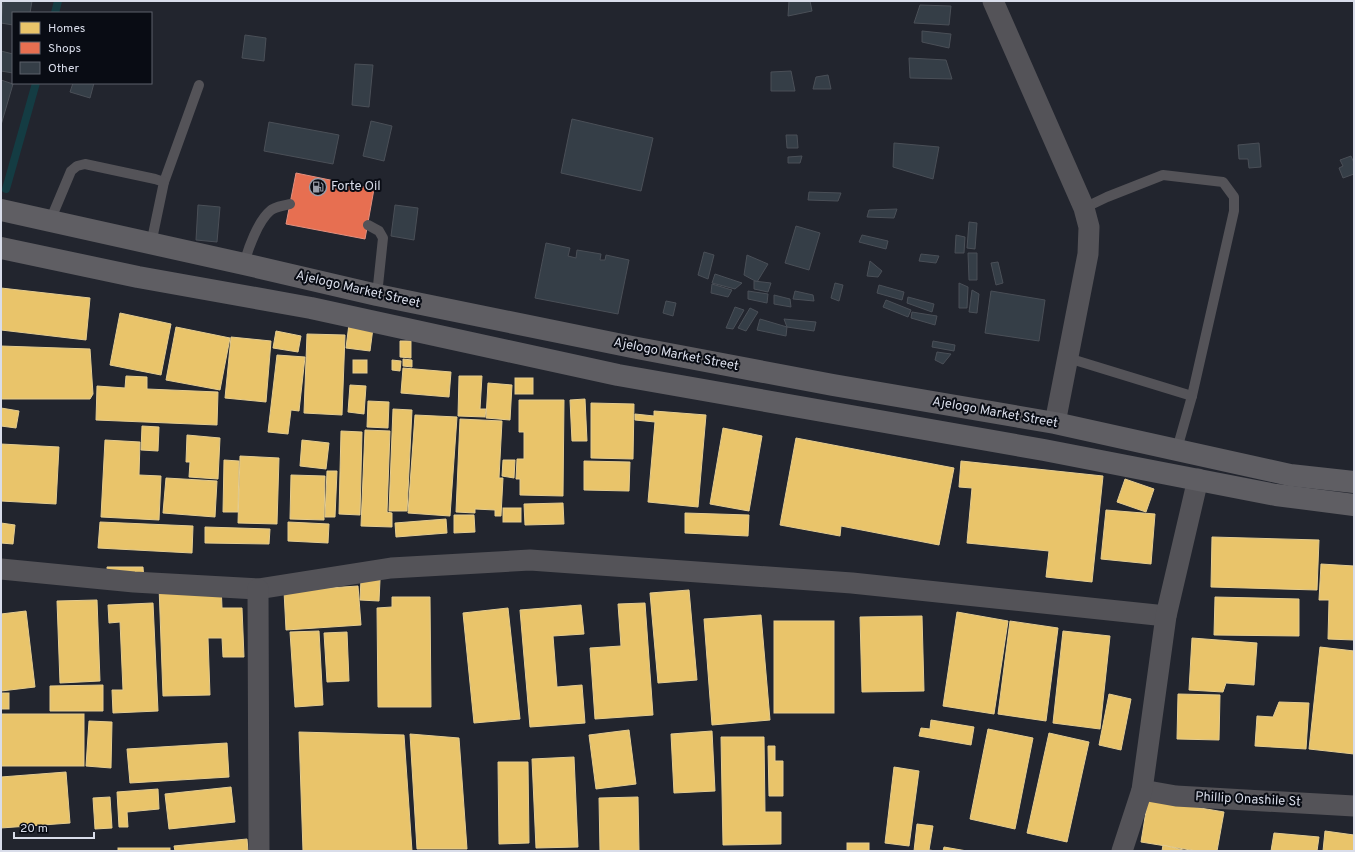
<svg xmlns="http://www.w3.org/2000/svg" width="1355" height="852" viewBox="0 0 1355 852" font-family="Overpass,sans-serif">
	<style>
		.homes { fill: #e9c46a; stroke: #e4cc90 }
		.shops { fill: #e76f51; stroke: #e3907f }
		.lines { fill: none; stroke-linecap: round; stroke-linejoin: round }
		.stream { stroke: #143c43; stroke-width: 8 }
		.building { fill: #353e47; stroke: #4a4f57 }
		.lane { stroke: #545358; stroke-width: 10 }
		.street { stroke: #545358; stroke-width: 21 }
		.secondary { stroke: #5f5e63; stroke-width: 22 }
		.labels { text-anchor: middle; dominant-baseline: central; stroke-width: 4; stroke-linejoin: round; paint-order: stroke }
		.poi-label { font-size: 13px; fill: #d9ddea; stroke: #090c14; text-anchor: start }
		.street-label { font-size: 13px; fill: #d9ddea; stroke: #090c14 }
	</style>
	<rect width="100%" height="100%" fill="#22252e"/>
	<g class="homes">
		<polygon points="1,288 90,298 86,340 1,330"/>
		<polygon points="120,313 171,324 161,375 110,365"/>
		<polygon points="349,324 373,328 370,351 346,348"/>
		<polygon points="176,327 230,338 220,390 166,380"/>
		<polygon points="276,331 301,336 298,352 273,348"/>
		<polygon points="307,334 345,335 342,415 304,413"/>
		<polygon points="231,337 271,341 266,402 225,398"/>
		<polygon points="400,341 411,341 411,358 400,357"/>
		<polygon points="1,346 90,349 93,394 90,399 1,399"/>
		<polygon points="277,355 305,357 299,411 291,410 288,434 268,432"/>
		<polygon points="403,359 412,360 412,367 403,366"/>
		<rect x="353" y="360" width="14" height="13"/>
		<polygon points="392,360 401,361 400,371 392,370"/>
		<polygon points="403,368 451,372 449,397 401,393"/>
		<polygon points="126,376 147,377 147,389 218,392 217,425 96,420 97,386 125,388"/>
		<polygon points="459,376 482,376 480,409 486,409 485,417 458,416"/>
		<rect x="515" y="378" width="18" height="16"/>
		<polygon points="488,383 512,385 510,420 486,418"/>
		<polygon points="350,385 366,386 364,414 348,412"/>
		<polygon points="585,399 587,441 572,441 570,400"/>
		<polygon points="519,400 564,400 563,496 520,495 520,479 516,479 517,459 524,459 524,432 519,432"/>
		<polygon points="368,401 389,402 388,428 367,427"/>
		<polygon points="591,403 634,404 633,459 591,458"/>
		<polygon points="1,408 19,411 16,428 1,426"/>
		<polygon points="393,409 412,410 407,511 389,511"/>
		<polygon points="654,411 706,415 698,507 648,502 655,422 635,420 635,414 654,416"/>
		<polygon points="415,415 457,417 450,516 408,513"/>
		<polygon points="460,419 502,421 499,478 503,478 501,516 495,516 495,510 475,509 475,513 456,512"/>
		<polygon points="142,426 159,427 158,451 141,450"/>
		<polygon points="723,428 762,436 749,511 710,504"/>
		<polygon points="365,430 390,431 387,512 392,513 392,527 361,526"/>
		<polygon points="341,431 362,432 360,515 339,514"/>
		<polygon points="187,435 220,438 218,479 189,477 190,462 186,462"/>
		<polygon points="796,438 954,468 939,545 841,526 840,536 780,525"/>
		<polygon points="105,440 140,442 139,475 161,476 159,520 101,517"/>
		<polygon points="302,440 329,443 326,469 300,466"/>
		<polygon points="1,444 59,447 56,504 1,501"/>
		<polygon points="240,456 279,458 277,524 238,523"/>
		<polygon points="224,460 239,461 238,512 223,512"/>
		<polygon points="503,460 515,460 514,478 502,476"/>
		<polygon points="584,461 630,462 629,491 584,490"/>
		<polygon points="961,461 1103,476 1092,582 1046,577 1049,551 967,543 972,488 959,487"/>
		<polygon points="327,471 337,471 335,517 325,517"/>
		<polygon points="291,475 325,476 324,520 290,519"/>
		<polygon points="166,478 217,481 215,517 163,513"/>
		<polygon points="1125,479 1154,489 1146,512 1117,502"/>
		<polygon points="563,503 564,524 525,525 524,504"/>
		<rect x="503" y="508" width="18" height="14"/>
		<polygon points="1106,510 1155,514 1151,564 1101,559"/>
		<polygon points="685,513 749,515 748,536 685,533"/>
		<polygon points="454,515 474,515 475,532 454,533"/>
		<polygon points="446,519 447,533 396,537 395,523"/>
		<polygon points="100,522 193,526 192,553 98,548"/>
		<polygon points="288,522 329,524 328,543 288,541"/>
		<polygon points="1,523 15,525 13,544 1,543"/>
		<polygon points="205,527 270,529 269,544 205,543"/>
		<polygon points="1212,537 1319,540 1317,590 1211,587"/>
		<polygon points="1321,564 1354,566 1354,640 1328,639 1329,600 1319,600"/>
		<polygon points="107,567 143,567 144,581 108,582"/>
		<polygon points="361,579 380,580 379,601 360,600"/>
		<polygon points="221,584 222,608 242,608 244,657 223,657 222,638 208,638 210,695 163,696 159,586"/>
		<polygon points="358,586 361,625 286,630 284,591"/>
		<polygon points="689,590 697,680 658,683 650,593"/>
		<polygon points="392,597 430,597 431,707 378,707 377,608 392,607"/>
		<polygon points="1215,597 1299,599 1299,636 1214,635"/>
		<polygon points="97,600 100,681 60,683 57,601"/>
		<polygon points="153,603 158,711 113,713 112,690 123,690 120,622 109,623 108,605"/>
		<polygon points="645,603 653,715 595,719 590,648 621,646 618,604"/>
		<polygon points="581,605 584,634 553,636 557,687 582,685 585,723 530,727 520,610"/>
		<polygon points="508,608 520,719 474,723 463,613"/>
		<polygon points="26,611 35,687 1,691 1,614"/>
		<polygon points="957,612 1008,621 994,714 943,706"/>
		<polygon points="761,615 770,720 712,725 704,619"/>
		<polygon points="922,616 924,691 862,692 860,617"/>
		<rect x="774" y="621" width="60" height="92"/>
		<polygon points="1010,621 1058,628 1046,721 998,714"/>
		<polygon points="319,631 323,705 295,707 290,632"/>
		<polygon points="1063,631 1110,636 1100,729 1053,723"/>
		<polygon points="347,632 349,681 327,682 324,633"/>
		<polygon points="1192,638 1257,643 1254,685 1226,683 1223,692 1189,690"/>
		<polygon points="1320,647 1354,651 1354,754 1309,749"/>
		<polygon points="103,685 103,711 50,711 50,686"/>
		<rect x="1" y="693" width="8" height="16"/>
		<polygon points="1109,694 1131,699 1121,750 1099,745"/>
		<polygon points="1178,694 1220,695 1219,740 1177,739"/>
		<polygon points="1279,702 1309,703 1306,749 1255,746 1257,716 1273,717"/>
		<rect x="1" y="714" width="83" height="52"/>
		<polygon points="931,720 974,727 971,745 919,736 921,728 930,729"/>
		<polygon points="89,721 112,722 111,768 86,766"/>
		<polygon points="988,729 1033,738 1015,829 970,819"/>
		<polygon points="629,730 636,784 596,789 589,735"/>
		<polygon points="712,731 715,791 674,793 671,734"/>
		<polygon points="299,732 404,735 412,851 303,851"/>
		<polygon points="1049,733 1089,742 1067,842 1027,833"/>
		<polygon points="410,734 459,738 467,849 417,849"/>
		<polygon points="721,737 764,737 765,812 781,812 781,844 723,845"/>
		<polygon points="227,743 229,777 130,783 127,749"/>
		<polygon points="768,746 775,746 775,761 783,761 783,796 769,796"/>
		<polygon points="574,757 578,847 536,848 532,759"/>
		<polygon points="498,762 528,762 529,843 499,844"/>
		<polygon points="894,767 919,771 909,846 885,843"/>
		<polygon points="66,772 70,823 1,828 1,777"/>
		<polygon points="231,787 235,822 169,829 165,794"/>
		<polygon points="158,789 159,809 127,812 128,827 119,827 117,792"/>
		<polygon points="110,797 112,828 95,829 93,798"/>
		<polygon points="638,797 639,851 600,851 599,798"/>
		<polygon points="1148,799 1224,812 1217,851 1197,851 1141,842"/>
		<polygon points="917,824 933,826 929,850 936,851 914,851"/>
		<polygon points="1325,831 1354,835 1354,851 1323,851"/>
		<polygon points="1274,833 1319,837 1317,851 1271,851"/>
		<polygon points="247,839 248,851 175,851 174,846"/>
		<rect x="847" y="843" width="22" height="8"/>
		<polygon points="1163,845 1187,851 1162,851"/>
		<polygon points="944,847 967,851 943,851"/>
		<rect x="118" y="848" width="52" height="3"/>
	</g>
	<polygon class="shops" points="296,173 374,189 365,239 286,224"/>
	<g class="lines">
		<g class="stream">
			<polyline points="55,13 58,1"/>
			<polyline points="6,189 36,83"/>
		</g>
	</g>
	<g class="building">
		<polygon points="3,1 32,1 30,13 13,13 13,25 1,23"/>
		<polygon points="789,1 810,1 812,11 788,16"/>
		<polygon points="920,5 951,6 949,25 914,23"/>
		<polygon points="922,31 951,34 949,48 922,42"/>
		<polygon points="245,35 266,38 264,61 242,58"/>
		<polygon points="1,51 13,54 13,73 1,71"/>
		<polygon points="909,58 946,60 952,79 910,78"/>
		<polygon points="355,64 373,65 369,107 352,105"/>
		<polygon points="791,71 795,91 771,91 771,72"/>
		<polygon points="828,75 831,89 813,89 816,77"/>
		<polygon points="1,80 13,84 1,125"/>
		<polygon points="73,83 94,83 90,98 70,92"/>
		<polygon points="572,119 653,138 641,191 561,173"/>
		<polygon points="371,121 392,126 384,161 363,156"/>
		<polygon points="269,122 339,135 333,164 264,151"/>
		<polygon points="786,135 797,135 798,148 787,148"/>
		<polygon points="894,143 939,147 933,179 893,167"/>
		<polygon points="1259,143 1261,167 1249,168 1248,159 1239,159 1238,145"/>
		<polygon points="802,156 800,163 788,163 788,157"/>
		<polygon points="1351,156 1354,163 1354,174 1343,178 1339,168 1343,166 1340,160"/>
		<polygon points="809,192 841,193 838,201 808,200"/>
		<polygon points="198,205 220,207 217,242 196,240"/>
		<polygon points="395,205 418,208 414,240 391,236"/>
		<polygon points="897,209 894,218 867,217 869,210"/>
		<polygon points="969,222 977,223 975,249 967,248"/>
		<polygon points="796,226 820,233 809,270 785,263"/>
		<polygon points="862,235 888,241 886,249 859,242"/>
		<polygon points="956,235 965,237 964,253 955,253"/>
		<polygon points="546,243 570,248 568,256 576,258 577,250 601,254 600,260 605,260 606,255 629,260 618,314 535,298"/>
		<polygon points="704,252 714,255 708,279 698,275"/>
		<polygon points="968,253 977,253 977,280 969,280"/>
		<polygon points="921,254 939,256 936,263 919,261"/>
		<polygon points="747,255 768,264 757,282 744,275"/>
		<polygon points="870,261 882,271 878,277 867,276"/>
		<polygon points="998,262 1003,283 996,285 991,263"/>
		<polygon points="715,274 742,283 735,289 712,283"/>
		<polygon points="754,281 771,283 768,292 754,289"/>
		<polygon points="835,283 843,285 839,301 831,298"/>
		<polygon points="959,283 968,287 967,308 959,308"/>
		<polygon points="712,284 732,290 728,297 711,293"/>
		<polygon points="879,285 904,292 902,300 877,293"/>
		<polygon points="972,290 979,294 977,313 969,312"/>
		<polygon points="748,291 768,294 767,303 748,299"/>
		<polygon points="795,291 813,295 814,301 793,299"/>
		<polygon points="991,291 1045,300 1039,341 985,333"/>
		<polygon points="774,295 790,299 791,307 774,304"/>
		<polygon points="908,297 934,304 932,312 907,303"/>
		<polygon points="886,300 911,310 908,317 883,307"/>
		<polygon points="666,301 676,303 673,316 663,313"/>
		<polygon points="735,307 744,310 733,329 726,328"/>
		<polygon points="750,308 758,312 746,331 738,328"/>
		<polygon points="912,312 937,316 935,325 911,318"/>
		<polygon points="760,319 787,327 786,336 757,330"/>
		<polygon points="784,319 816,322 814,331 787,327"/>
		<polygon points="933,341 955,345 954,351 932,347"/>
		<polygon points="937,352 951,354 943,364 935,360"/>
	</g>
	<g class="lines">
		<g class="lane">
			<polyline points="164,182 199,85"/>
			<polyline points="1084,208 1107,197 1163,175 1223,182 1234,197 1234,211 1192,396 1177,449"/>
			<polyline points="50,221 71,171 77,166 85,164 155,179 164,182 151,244"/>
			<polyline points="368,225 379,231 383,238 377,295"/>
			<path d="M244,264C248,249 258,221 270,211C275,206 284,206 290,204"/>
			<polyline points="1068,358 1192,396"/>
		</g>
		<g class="street">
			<polyline points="993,1 1084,208 1089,227 1088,254 1055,423"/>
			<polyline points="1,569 134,582 258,589 391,568 530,560 852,583 1166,616"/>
			<polyline points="258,589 259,851"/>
			<polyline points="1142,790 1176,796 1354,806"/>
			<polyline points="1122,851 1142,790 1166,616 1198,479"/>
		</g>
		<g class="secondary">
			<polyline points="1,210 244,264 377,295 632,347 833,385 1055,423 1290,475 1354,482"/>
			<polyline points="1,248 138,277 311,308 618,375 1044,450 1276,495 1354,505"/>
		</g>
	</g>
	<defs>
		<g id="fuel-ring" transform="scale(0.9)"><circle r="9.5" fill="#090c14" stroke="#999da8" stroke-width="1.5"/><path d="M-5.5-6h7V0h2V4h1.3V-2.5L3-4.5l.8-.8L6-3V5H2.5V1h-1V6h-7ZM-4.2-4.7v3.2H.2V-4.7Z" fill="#999da8"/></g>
	</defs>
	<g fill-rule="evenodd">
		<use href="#fuel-ring" x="318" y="187"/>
	</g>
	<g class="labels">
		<g class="poi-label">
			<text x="331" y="187">Forte Oil</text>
		</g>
		<g class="street-label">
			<text transform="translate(358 290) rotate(13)">Ajelogo Market Street</text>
			<text transform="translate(676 355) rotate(11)">Ajelogo Market Street</text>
			<text transform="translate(995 413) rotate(10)">Ajelogo Market Street</text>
			<text transform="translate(1248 800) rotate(3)">Phillip Onashile St</text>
		</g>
	</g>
	<rect width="1355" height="852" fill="none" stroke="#d9ddea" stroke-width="4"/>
	<rect x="12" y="12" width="140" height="72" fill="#090c14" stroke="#5c606a"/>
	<rect x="20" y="22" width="20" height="12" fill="#e9c46a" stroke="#5c606a"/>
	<text x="48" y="32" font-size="12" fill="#d9ddea">Homes</text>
	<rect x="20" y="42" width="20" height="12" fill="#e76f51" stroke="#5c606a"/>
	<text x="48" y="52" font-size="12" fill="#d9ddea">Shops</text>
	<rect x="20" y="62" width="20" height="12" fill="#353e47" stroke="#5c606a"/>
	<text x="48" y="72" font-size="12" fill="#d9ddea">Other</text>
	<path d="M14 832v6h80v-6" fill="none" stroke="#d9ddea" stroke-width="2"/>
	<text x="20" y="832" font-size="12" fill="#d9ddea" stroke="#090c14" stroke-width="3" paint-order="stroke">20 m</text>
</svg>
